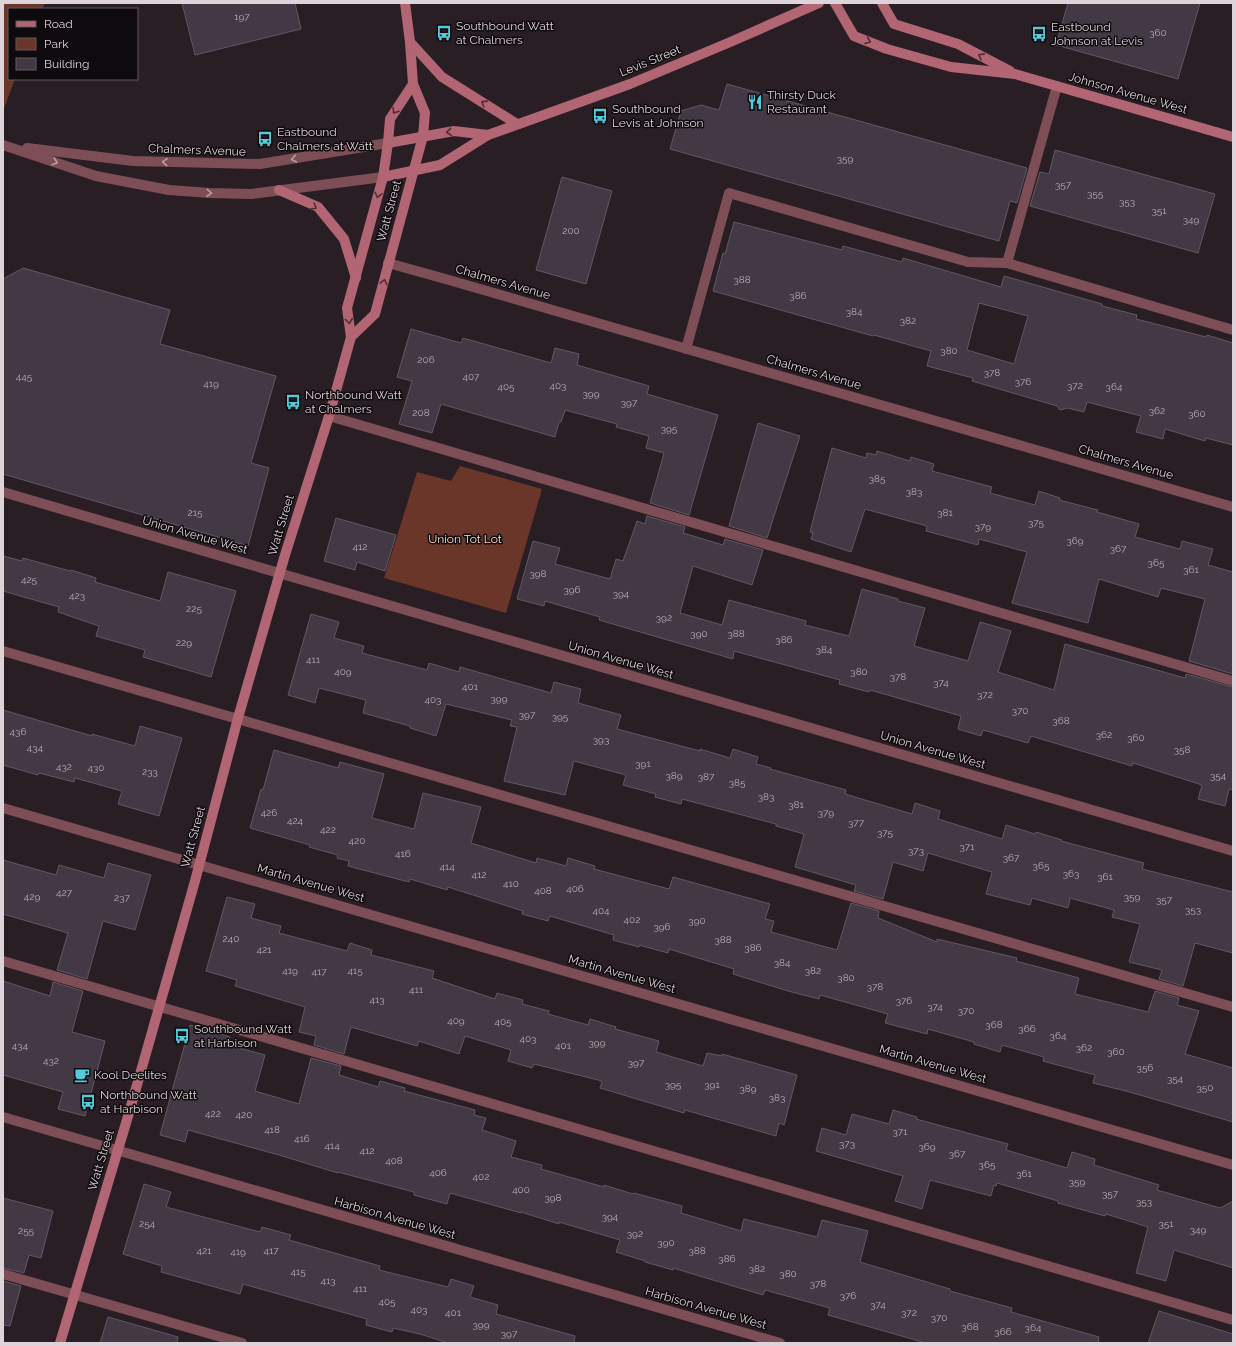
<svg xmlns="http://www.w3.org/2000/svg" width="1236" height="1346" viewBox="0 0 1236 1346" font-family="Raleway,sans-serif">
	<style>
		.green { fill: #6a3629 }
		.building { fill: #423945; stroke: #615865; fill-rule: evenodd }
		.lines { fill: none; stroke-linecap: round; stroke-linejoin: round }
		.service { stroke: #7e4e56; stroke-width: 10 }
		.minor { stroke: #7e4e56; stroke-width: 10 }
		.tertiary { stroke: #7e4e56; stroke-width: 10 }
		.secondary { stroke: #b26573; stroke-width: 10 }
		.oneway { stroke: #502e36 }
		.oneway2 { stroke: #b79ea5 }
		.labels { text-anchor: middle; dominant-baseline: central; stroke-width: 3; stroke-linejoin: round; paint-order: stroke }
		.number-label { font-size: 10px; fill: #b6adb4 }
		.poi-label { font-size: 12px; fill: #ddd4d9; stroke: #0f0a0d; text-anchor: start }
		.street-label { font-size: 12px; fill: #ddd4d9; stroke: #0f0a0d }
		.park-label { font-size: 12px; fill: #ffd8cd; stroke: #0f0a0d }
	</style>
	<rect width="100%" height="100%" fill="#2a1e25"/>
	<g class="green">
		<polygon points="3,3 45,3 42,9 9,9 9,79 15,79 3,111"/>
		<polygon points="460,466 542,489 506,613 384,578 417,472 451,481"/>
	</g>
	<g class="building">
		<polygon points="182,3 295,3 301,29 195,55"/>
		<polygon points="1068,3 1200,3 1178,79 1056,45"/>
		<polygon points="727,84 1027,168 1017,203 1010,201 999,241 670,149 681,111 701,105 719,110"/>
		<polygon points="1055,150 1215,194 1198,253 1030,206 1040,172 1049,174"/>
		<polygon points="562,177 612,191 586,284 536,270"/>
		<path d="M734,222L842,250L843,246L902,262L903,258L1001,287L1004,276L1102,304V306L1137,315L1136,319L1206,337L1207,335L1233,343V445L1206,438L1205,441L1165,429L1163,439L1136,432L1141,416L1087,402L1084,412L1067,408L1060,410L1057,406L972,381L973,378L927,366L931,351L874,335L873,336L713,291L723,253L725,254ZM979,303L1028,316L1014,364L967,350Z"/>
		<polygon points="23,268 170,310 160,344 276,376 251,463 269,468 248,546 3,474 3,279"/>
		<polygon points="411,329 461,343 463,338 551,363 555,348 579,354 577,365 649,386 647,394 718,415 689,515 650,503 664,453 646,448 649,436 616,427 617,424 565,410 561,422 559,422 555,437 441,404 432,433 399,424 412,381 397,377"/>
		<polygon points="758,423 800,436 767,538 729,526"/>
		<polygon points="832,448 866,458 867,453 876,455 877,451 910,461 911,457 934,464 932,471 992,487 990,493 1035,505 1039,491 1060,498 1059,500 1098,510 1097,512 1139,524 1135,537 1180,549 1182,541 1213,549 1208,565 1233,572 1233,674 1189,661 1205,599 1161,588 1158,597 1099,579 1088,623 1012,603 1027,552 979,539 978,545 926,531 927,526 865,509 851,552 811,539 813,533 810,532"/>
		<polygon points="647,516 685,527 683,533 723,545 725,539 763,550 752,585 693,566 680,613 722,625 729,600 806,621 805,625 849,636 862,589 898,599 898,601 925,608 914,646 968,661 980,622 1011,631 998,672 1054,690 1065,644 1185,678 1186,674 1233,687 1233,790 1229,789 1225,806 1198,799 1202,785 1133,763 1132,766 1031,736 1028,743 983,730 981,736 958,729 961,716 870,690 869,692 839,684 840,680 734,651 733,659 599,620 600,617 545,601 544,606 517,599 533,541 560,548 555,564 610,579 616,559 623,561 637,521 645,524"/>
		<polygon points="336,518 396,535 385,571 357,562 355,570 324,561"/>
		<polygon points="3,556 22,561 23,558 70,571 71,570 96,578 95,582 160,601 168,572 236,591 211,677 143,657 145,650 96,636 99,626 58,612 59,607 3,591"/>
		<polygon points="311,614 339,622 334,638 364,646 362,653 427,670 429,663 459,672 460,667 551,693 554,682 581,689 578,703 621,715 617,729 700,751 700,749 730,758 733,749 758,757 756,764 771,768 770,769 846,790 845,794 912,814 915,803 940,811 938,819 1002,839 1006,825 1035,834 1036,832 1062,840 1061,841 1144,863 1142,869 1233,892 1233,953 1195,943 1183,986 1159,979 1162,970 1129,962 1140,924 1112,917 1114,910 1070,898 1068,908 1032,898 1030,905 986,894 992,872 928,853 923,871 893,862 883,899 854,891 856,885 795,867 804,834 776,826 776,824 682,799 681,804 655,797 656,794 623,785 626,775 574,761 565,795 504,781 517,727 510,726 512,720 446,704 436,736 410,728 410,726 363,713 366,700 319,688 315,703 288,695"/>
		<polygon points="3,710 92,736 92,734 135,746 140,726 182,738 159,816 118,804 122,791 75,778 74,782 39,773 38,775 3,765"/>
		<polygon points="274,750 338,768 340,762 384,774 372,818 414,829 423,793 481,807 471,843 536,863 537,858 566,866 568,858 595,866 594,869 669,889 673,877 770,904 765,919 774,921 771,932 837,950 851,903 879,911 878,918 937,942 937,939 1017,958 1016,961 1079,978 1075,994 1148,1012 1155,991 1179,998 1177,1005 1199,1011 1185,1054 1233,1068 1233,1122 1126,1091 1093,1083 1095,1075 1043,1061 1044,1057 1002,1045 1000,1052 974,1044 974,1042 928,1029 927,1034 885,1023 888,1014 820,995 819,999 788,991 733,974 734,969 669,949 668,953 639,945 639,947 613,940 614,935 550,916 548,921 522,914 523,911 448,887 447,890 410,879 409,882 348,866 349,861 337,858 338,855 309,847 310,845 250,828 261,789 263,790"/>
		<polygon points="3,860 56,875 59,865 104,878 108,863 151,875 135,930 103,921 87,979 57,970 68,933 3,914"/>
		<polygon points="227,897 255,904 251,918 281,926 279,933 347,951 350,943 372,950 371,955 434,971 432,978 495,999 497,993 523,1000 522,1004 549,1011 548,1014 588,1025 590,1019 616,1027 615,1029 659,1041 656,1052 703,1066 707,1053 722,1056 722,1054 797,1075 784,1125 779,1123 776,1136 685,1110 684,1113 600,1088 602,1081 534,1064 532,1068 508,1061 511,1050 465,1036 459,1054 419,1041 417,1046 351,1027 344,1054 314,1045 316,1036 299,1032 305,1007 235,986 237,980 206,971"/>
		<polygon points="3,981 50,996 53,982 83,991 72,1032 105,1041 85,1116 58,1109 63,1092 3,1075"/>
		<polygon points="190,1025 230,1037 228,1045 265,1055 255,1091 299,1104 311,1058 341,1066 339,1075 378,1087 380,1081 405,1088 404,1091 475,1110 474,1115 486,1118 482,1130 516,1141 511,1157 542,1165 541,1169 604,1187 604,1185 633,1194 634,1193 682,1206 681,1213 741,1231 744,1219 817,1237 822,1220 868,1231 860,1262 950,1289 950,1291 1012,1308 1011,1312 1099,1337 1098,1343 926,1343 828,1315 830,1308 765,1290 763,1295 673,1268 673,1270 645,1262 645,1261 616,1252 620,1240 559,1222 559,1224 521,1212 521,1213 450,1193 447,1204 414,1195 414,1192 338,1172 338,1173 279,1155 188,1130 185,1142 160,1135"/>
		<polygon points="893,1110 917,1117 916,1119 1008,1144 1006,1150 1067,1168 1072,1152 1095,1159 1094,1165 1159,1185 1157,1190 1220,1208 1233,1201 1233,1268 1174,1250 1166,1281 1136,1273 1148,1227 1106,1214 1105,1216 1058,1203 1058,1201 997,1183 996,1186 994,1185 991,1196 930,1180 922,1209 895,1201 903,1176 816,1151 822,1128 846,1135 852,1114 889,1124"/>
		<polygon points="144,1184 171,1192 166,1207 260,1232 262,1227 291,1235 289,1240 380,1266 379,1270 448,1287 451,1279 474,1286 470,1297 498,1305 496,1314 575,1336 574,1343 448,1343 420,1334 393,1328 392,1332 366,1325 367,1319 243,1284 240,1294 161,1272 162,1266 123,1254"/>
		<polygon points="3,1198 53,1211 41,1258 29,1255 24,1273 3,1268"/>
		<polygon points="3,1281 21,1286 10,1326 3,1325"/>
		<polygon points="1159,1311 1233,1334 1233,1343 1148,1343"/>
		<polygon points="108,1317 178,1337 177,1343 100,1343"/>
	</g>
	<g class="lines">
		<g class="service">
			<polyline points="1007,263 1057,86"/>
			<polyline points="686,349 729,193 968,262 1007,263 1233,330"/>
			<polyline points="329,416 1233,681"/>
			<polyline points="3,651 1233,1007"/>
			<polyline points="3,961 1233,1320"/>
			<polyline points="3,1274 242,1343"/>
		</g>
		<g class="minor">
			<polyline points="388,263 449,280 1233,507"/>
			<polyline points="3,492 313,583 1233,851"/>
			<polyline points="3,808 1233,1165"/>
			<polyline points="3,1117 780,1343"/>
		</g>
		<g class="tertiary">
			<polyline points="3,145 96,176 169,190 210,193 251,194 383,177"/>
			<polyline points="27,148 133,161 260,164 388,143"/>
		</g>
		<g class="secondary">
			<polyline points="835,3 854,36 887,49 951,67 1015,74 1233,137"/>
			<polyline points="882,3 894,24 958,44 1010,71"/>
			<polyline points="410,42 442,77 517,124"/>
			<polyline points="388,143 454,131 488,135"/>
			<polyline points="383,177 440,165 488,135 630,84 728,43 819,3"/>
			<polyline points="279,190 318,207 344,239 356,278"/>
			<polyline points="351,337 375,314 423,136 425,113 413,84 410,42 405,3"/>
			<polyline points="60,1343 129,1113 195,881 238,718 285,555 329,416 351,337 347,308 383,177 388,143 390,119 413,84"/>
		</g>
	</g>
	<defs><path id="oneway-chevron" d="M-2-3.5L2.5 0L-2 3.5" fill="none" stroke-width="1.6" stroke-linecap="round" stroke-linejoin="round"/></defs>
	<g class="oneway">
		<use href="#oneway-chevron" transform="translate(868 41) rotate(21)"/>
		<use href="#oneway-chevron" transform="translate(981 56) rotate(-152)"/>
		<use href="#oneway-chevron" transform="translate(484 103) rotate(-147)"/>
		<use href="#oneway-chevron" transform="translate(395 111) rotate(123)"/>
		<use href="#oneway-chevron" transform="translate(449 132) rotate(174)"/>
		<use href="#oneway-chevron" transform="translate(378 195) rotate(104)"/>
		<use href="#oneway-chevron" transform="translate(314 207) rotate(31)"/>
		<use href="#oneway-chevron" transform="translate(384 282) rotate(-76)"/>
		<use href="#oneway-chevron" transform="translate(349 321) rotate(82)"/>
	</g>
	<g class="oneway2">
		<use href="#oneway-chevron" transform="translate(294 159) rotate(170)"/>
		<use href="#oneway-chevron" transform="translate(55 162) rotate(19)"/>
		<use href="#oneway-chevron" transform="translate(165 162) rotate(-178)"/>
		<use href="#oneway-chevron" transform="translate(209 193) rotate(3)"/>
	</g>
	<defs>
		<g id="bus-bare" transform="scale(1.2)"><path d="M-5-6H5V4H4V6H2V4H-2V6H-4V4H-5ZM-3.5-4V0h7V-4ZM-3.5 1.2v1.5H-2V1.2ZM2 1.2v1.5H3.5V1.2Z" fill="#53cbdb" stroke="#0f0a0d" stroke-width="2.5" paint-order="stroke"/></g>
		<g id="restaurant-bare" transform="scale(1.2)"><path d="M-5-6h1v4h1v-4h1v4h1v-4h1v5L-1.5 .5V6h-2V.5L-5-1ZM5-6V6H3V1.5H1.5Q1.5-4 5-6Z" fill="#53cbdb" stroke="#0f0a0d" stroke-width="2.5" paint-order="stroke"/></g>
		<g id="cafe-bare" transform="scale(1.2)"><path d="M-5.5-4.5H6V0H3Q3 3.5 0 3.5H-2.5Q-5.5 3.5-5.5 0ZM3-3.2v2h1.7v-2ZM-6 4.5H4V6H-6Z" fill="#53cbdb" stroke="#0f0a0d" stroke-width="2.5" paint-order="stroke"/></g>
	</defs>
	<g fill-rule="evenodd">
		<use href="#bus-bare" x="444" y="33"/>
		<use href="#bus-bare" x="1039" y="34"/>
		<use href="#restaurant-bare" x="755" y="102"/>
		<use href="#bus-bare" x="600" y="116"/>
		<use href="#bus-bare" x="265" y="139"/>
		<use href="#bus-bare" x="293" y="402"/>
		<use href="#bus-bare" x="182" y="1036"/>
		<use href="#cafe-bare" x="82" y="1075"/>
		<use href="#bus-bare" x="88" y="1102"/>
	</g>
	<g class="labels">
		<g class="number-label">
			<text x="242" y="16">197</text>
			<text x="1158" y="32">360</text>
			<text x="845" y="158">359</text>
			<text x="1063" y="184">357</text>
			<text x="1095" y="193">355</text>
			<text x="1127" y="201">353</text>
			<text x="1159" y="210">351</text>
			<text x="1191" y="219">349</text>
			<text x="571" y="230">200</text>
			<text x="742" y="279">388</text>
			<text x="798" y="295">386</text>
			<text x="854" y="311">384</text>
			<text x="908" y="320">382</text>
			<text x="949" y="350">380</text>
			<text x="426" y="359">206</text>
			<text x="992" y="372">378</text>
			<text x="24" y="376">445</text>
			<text x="471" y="376">407</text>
			<text x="1023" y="381">376</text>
			<text x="211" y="383">419</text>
			<text x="558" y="385">403</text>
			<text x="1075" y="385">372</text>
			<text x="506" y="386">405</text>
			<text x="1114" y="386">364</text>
			<text x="591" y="393">399</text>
			<text x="629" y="402">397</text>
			<text x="1157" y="410">362</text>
			<text x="421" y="412">208</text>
			<text x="1197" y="413">360</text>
			<text x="669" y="428">395</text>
			<text x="877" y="478">385</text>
			<text x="914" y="491">383</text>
			<text x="195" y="512">215</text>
			<text x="945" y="512">381</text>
			<text x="1036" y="522">375</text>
			<text x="983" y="526">379</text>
			<text x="1075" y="540">369</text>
			<text x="360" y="546">412</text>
			<text x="1118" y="548">367</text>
			<text x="1156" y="562">365</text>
			<text x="1191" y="569">361</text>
			<text x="538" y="573">398</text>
			<text x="29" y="579">425</text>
			<text x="572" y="589">396</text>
			<text x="621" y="593">394</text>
			<text x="77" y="595">423</text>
			<text x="194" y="608">225</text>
			<text x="664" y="617">392</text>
			<text x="699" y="633">390</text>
			<text x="736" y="633">388</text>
			<text x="784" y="639">386</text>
			<text x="184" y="642">229</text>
			<text x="824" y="649">384</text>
			<text x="313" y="659">411</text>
			<text x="343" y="671">409</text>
			<text x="859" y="671">380</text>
			<text x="898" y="676">378</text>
			<text x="941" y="682">374</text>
			<text x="470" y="686">401</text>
			<text x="985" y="694">372</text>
			<text x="499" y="698">399</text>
			<text x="433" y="699">403</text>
			<text x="1020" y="710">370</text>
			<text x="527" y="714">397</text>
			<text x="560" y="716">395</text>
			<text x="1061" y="720">368</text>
			<text x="18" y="731">436</text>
			<text x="1104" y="734">362</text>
			<text x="1136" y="737">360</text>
			<text x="601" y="739">393</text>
			<text x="35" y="747">434</text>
			<text x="1182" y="749">358</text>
			<text x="643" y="763">391</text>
			<text x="64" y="766">432</text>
			<text x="96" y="767">430</text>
			<text x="150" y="771">233</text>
			<text x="674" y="775">389</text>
			<text x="1218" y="775">354</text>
			<text x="706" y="776">387</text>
			<text x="737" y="782">385</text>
			<text x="766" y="796">383</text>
			<text x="796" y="804">381</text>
			<text x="269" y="812">426</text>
			<text x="826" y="812">379</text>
			<text x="295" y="820">424</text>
			<text x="856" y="822">377</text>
			<text x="328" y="829">422</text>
			<text x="885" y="832">375</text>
			<text x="357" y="840">420</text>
			<text x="967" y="846">371</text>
			<text x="916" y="850">373</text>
			<text x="403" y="853">416</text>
			<text x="1011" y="857">367</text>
			<text x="1041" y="865">365</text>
			<text x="447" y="866">414</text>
			<text x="1071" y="873">363</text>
			<text x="479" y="874">412</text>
			<text x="1105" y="876">361</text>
			<text x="511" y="883">410</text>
			<text x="575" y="888">406</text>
			<text x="543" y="890">408</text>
			<text x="64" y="892">427</text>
			<text x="32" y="896">429</text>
			<text x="1132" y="896">359</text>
			<text x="122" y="897">237</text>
			<text x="1164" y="899">357</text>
			<text x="1193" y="909">353</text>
			<text x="601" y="910">404</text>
			<text x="632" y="919">402</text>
			<text x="697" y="920">390</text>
			<text x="662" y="926">396</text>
			<text x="231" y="938">240</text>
			<text x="723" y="939">388</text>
			<text x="753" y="947">386</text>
			<text x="264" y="949">421</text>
			<text x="782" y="962">384</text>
			<text x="290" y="970">419</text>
			<text x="355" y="970">415</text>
			<text x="813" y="970">382</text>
			<text x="319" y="971">417</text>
			<text x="846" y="977">380</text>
			<text x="875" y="986">378</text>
			<text x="416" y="989">411</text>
			<text x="377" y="999">413</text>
			<text x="904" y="1000">376</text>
			<text x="935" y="1006">374</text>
			<text x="966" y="1010">370</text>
			<text x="456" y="1020">409</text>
			<text x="503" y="1021">405</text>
			<text x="994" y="1024">368</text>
			<text x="1027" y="1028">366</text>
			<text x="1058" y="1035">364</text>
			<text x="528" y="1038">403</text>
			<text x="597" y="1042">399</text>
			<text x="20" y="1045">434</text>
			<text x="563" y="1045">401</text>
			<text x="1084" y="1047">362</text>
			<text x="1116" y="1051">360</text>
			<text x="51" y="1060">432</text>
			<text x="636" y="1062">397</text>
			<text x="1145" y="1067">356</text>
			<text x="1175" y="1078">354</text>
			<text x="673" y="1084">395</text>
			<text x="712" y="1084">391</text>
			<text x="1205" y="1087">350</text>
			<text x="748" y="1088">389</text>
			<text x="777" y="1097">383</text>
			<text x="213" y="1113">422</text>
			<text x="244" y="1114">420</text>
			<text x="272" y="1129">418</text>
			<text x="900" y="1131">371</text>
			<text x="302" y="1138">416</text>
			<text x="847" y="1143">373</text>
			<text x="332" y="1145">414</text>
			<text x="927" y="1146">369</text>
			<text x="367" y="1150">412</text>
			<text x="957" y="1153">367</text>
			<text x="394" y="1160">408</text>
			<text x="987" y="1164">365</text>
			<text x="438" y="1172">406</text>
			<text x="1024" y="1173">361</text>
			<text x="481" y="1176">402</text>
			<text x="1077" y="1181">359</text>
			<text x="521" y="1189">400</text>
			<text x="1110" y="1193">357</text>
			<text x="553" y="1197">398</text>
			<text x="1144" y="1201">353</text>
			<text x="610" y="1216">394</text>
			<text x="147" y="1223">254</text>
			<text x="1166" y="1223">351</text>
			<text x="1198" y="1229">349</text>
			<text x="26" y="1230">255</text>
			<text x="635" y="1233">392</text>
			<text x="666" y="1242">390</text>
			<text x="204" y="1250">421</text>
			<text x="271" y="1250">417</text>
			<text x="697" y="1250">388</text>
			<text x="238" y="1251">419</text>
			<text x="727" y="1258">386</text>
			<text x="757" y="1268">382</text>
			<text x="298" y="1271">415</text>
			<text x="788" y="1273">380</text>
			<text x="328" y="1280">413</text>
			<text x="818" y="1283">378</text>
			<text x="360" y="1288">411</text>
			<text x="848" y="1295">376</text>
			<text x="387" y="1301">405</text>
			<text x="878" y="1304">374</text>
			<text x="419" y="1309">403</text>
			<text x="453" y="1312">401</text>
			<text x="909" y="1312">372</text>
			<text x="939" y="1317">370</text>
			<text x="481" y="1324">399</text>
			<text x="970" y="1326">368</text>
			<text x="1033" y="1327">364</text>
			<text x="1003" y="1331">366</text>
			<text x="509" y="1333">397</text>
		</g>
		<g class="poi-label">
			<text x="456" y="26">Southbound Watt<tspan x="456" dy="14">at Chalmers</tspan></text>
			<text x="1051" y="27">Eastbound<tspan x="1051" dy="14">Johnson at Levis</tspan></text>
			<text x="767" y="95">Thirsty Duck<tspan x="767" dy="14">Restaurant</tspan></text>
			<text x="612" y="109">Southbound<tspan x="612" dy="14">Levis at Johnson</tspan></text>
			<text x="277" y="132">Eastbound<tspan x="277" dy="14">Chalmers at Watt</tspan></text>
			<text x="305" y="395">Northbound Watt<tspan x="305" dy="14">at Chalmers</tspan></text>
			<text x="194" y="1029">Southbound Watt<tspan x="194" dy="14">at Harbison</tspan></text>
			<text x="94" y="1075">Kool Deelites</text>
			<text x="100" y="1095">Northbound Watt<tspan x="100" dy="14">at Harbison</tspan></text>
		</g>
		<g class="street-label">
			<text transform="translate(650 61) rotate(-22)">Levis Street</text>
			<text transform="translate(1128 93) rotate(16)">Johnson Avenue West</text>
			<text transform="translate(197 150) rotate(2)">Chalmers Avenue</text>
			<text transform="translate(389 211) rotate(-75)">Watt Street</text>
			<text transform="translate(503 282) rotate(16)">Chalmers Avenue</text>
			<text transform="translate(814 372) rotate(16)">Chalmers Avenue</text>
			<text transform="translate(1126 462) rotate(16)">Chalmers Avenue</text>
			<text transform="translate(281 525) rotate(-73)">Watt Street</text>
			<text transform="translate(195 535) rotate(16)">Union Avenue West</text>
			<text transform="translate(621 660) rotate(16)">Union Avenue West</text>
			<text transform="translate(933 750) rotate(16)">Union Avenue West</text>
			<text transform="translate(193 837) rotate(-75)">Watt Street</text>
			<text transform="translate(311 883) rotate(16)">Martin Avenue West</text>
			<text transform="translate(622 974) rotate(16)">Martin Avenue West</text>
			<text transform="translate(933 1064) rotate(16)">Martin Avenue West</text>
			<text transform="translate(101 1160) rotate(-73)">Watt Street</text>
			<text transform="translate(395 1218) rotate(16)">Harbison Avenue West</text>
			<text transform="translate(706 1308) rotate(16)">Harbison Avenue West</text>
		</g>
		<g class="park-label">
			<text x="465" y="539">Union Tot Lot</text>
		</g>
	</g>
	<rect width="1236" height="1346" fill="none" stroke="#ddd4d9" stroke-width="8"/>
	<rect x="8" y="8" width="130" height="72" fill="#0f0a0d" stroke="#615b5f"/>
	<rect x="16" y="21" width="20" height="6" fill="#b26573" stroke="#615b5f"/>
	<text x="44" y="28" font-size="12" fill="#ddd4d9">Road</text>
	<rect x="16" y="38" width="20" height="12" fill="#6a3629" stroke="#615b5f"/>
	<text x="44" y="48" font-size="12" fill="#ddd4d9">Park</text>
	<rect x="16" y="58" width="20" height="12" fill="#423945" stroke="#615b5f"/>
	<text x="44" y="68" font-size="12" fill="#ddd4d9">Building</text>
</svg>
